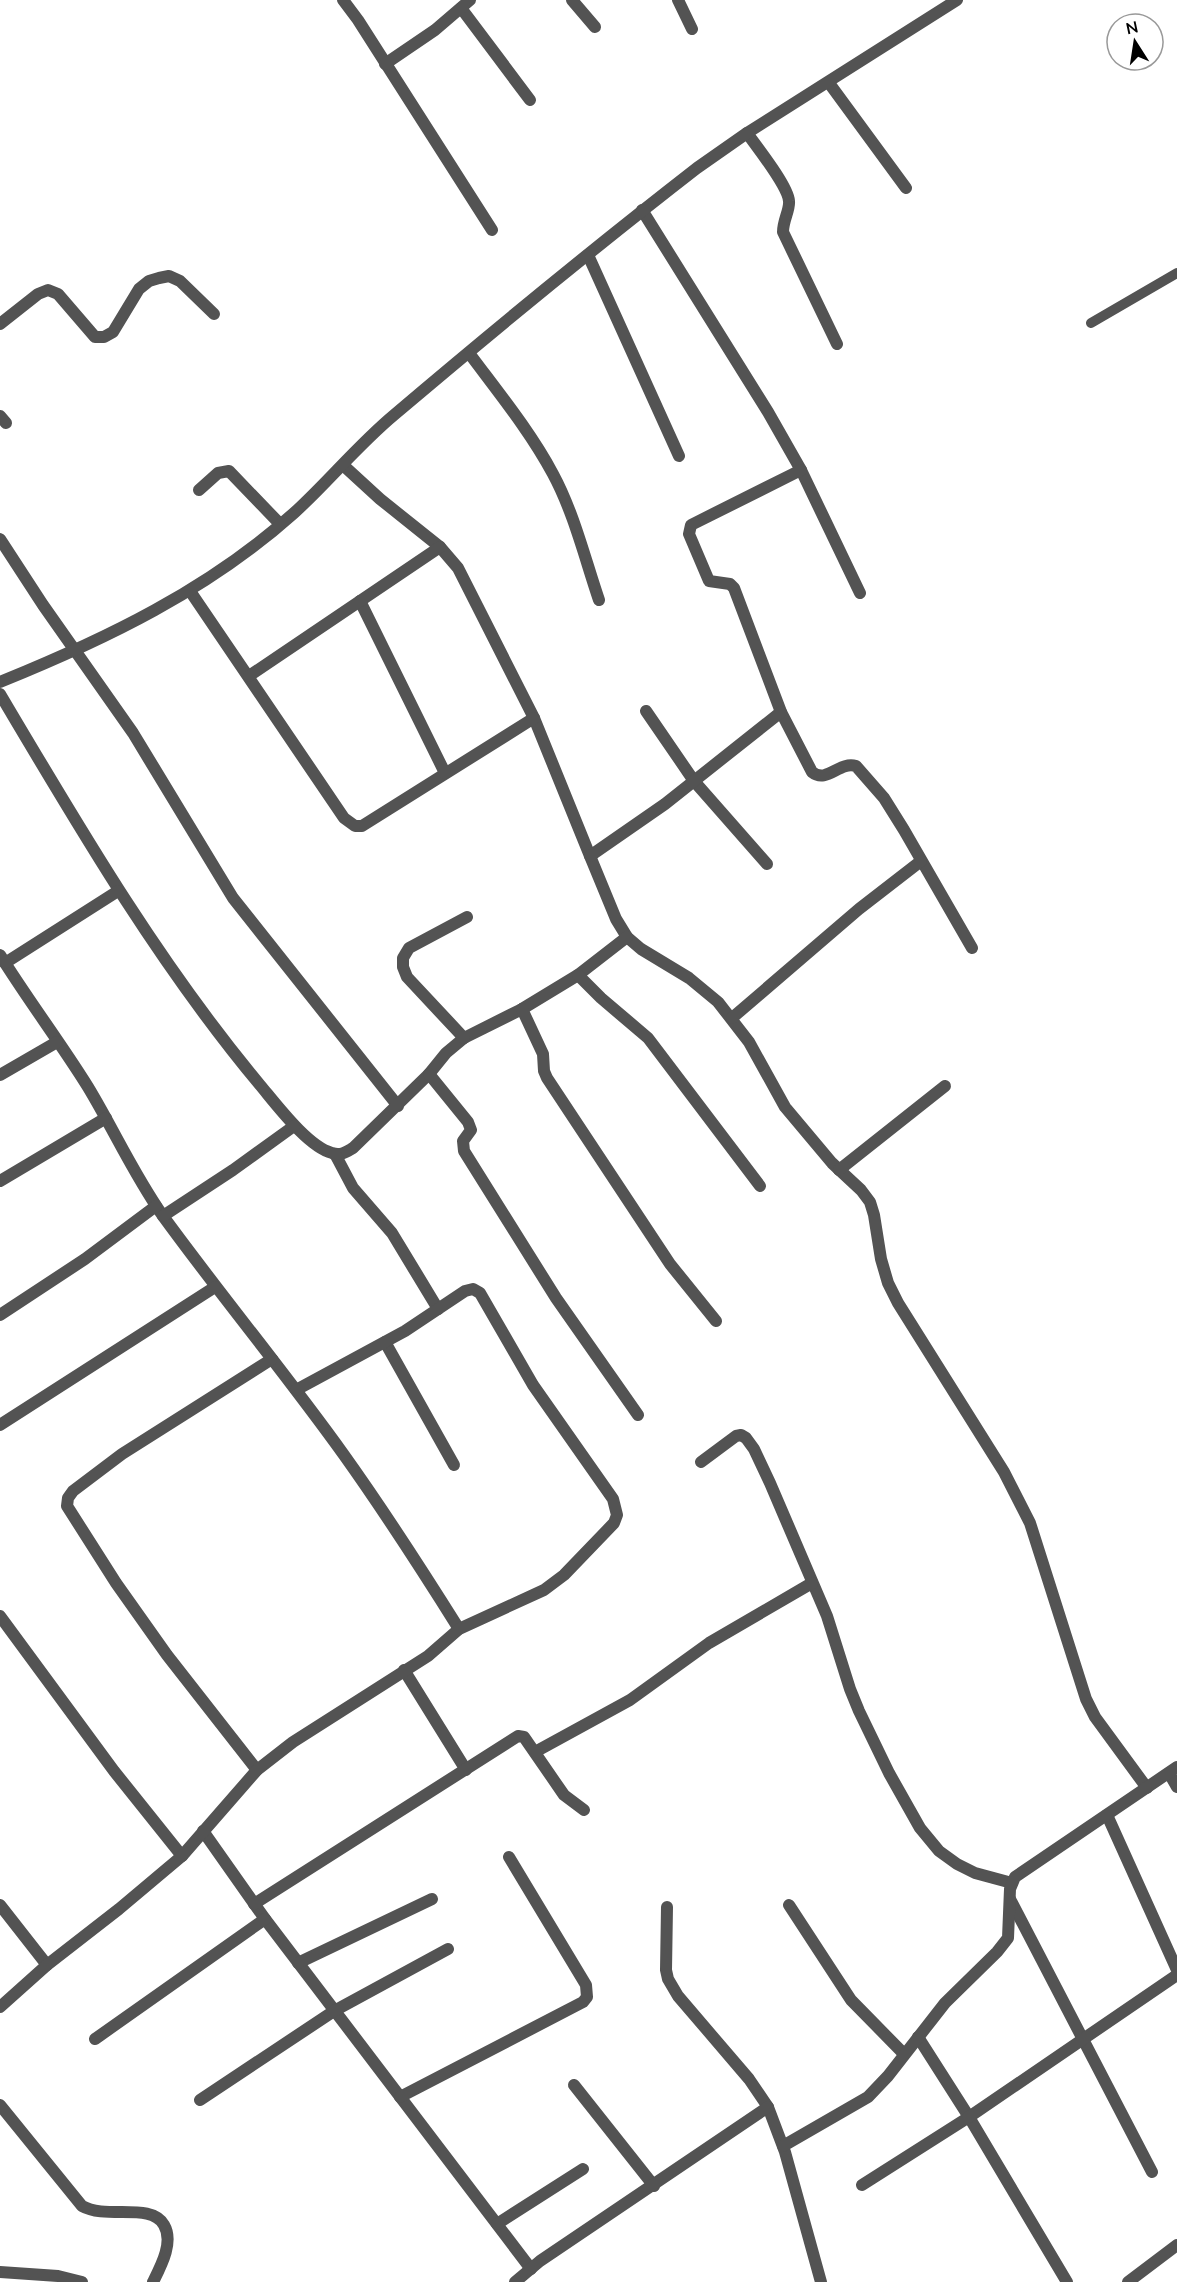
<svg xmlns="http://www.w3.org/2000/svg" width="1177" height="2282" viewBox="0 0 1177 2282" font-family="Mulish,sans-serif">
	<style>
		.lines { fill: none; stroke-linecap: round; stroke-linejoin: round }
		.lane { stroke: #535353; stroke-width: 10 }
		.street { stroke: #535353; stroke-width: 12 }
	</style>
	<rect width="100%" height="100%" fill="#fff"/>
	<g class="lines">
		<polyline class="lane" points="1091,323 1177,273"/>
		<g class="street">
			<polyline points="343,0 358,20 492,230"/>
			<polyline points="572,0 595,27"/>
			<polyline points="678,0 692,29"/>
			<polyline points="461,8 530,100"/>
			<polyline points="385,64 435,30 470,0"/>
			<polyline points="829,83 906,188"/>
			<path d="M747,133C757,147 788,186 789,201C790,210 783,220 783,232L837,344"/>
			<polyline points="642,210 768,412 801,470 860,593"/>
			<polyline points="588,255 679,456"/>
			<polyline points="0,324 38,294 48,290 58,294 95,337 104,337 113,332 139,289 149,281 159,278 169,276 180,281 214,314"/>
			<path d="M469,353C498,392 530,431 553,474C574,513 585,559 599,600"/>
			<polyline points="0,416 6,423"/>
			<polyline points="344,466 380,499 440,547 458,568 534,718 590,856 616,919 627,937 641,949 689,978 718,1002 749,1042 785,1107 832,1163 861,1190 870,1202 874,1215 881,1259 888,1283 898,1303 1004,1472 1030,1523 1086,1699 1095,1717 1147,1788"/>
			<path d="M801,470L691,525L689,534L709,581L730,584L734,588L781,712L812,772C827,784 839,761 856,766L884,798L904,830L972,948"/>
			<polyline points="199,490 218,473 229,471 280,524"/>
			<polyline points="0,539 43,605 133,733 233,898 398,1106"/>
			<polyline points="190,591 344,818 355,826 362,826 534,718"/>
			<polyline points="360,601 445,773"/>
			<polyline points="249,676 440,547"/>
			<path d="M0,682C106,639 208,590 294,513C328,482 358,445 394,415C493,331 594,248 697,168L747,133L957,0"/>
			<path d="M0,694C80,829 159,964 260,1085C276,1104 308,1147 332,1153C341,1156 346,1152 353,1148L429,1074L446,1053L464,1038L522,1009L578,975L627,937"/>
			<polyline points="646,711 694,781 767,864"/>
			<polyline points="590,856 665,804 781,712"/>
			<path d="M0,955C28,1000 60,1042 88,1087C114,1130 134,1175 163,1216C222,1297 286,1374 344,1455C384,1511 422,1570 459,1629"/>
			<polyline points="5,963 118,891"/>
			<polyline points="578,975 601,998 648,1038 760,1186"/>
			<polyline points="522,1009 543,1054 544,1071 547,1078 670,1264 716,1321"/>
			<polyline points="732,1018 859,909 921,861"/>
			<polyline points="464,1038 407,977 403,967 403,958 409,948 467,917"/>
			<polyline points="429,1074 468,1122 471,1130 463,1141 464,1151 556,1298 638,1415"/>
			<polyline points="0,1075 57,1042"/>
			<polyline points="335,1154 353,1188 392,1233 438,1309"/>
			<polyline points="839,1170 945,1086"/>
			<polyline points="0,1181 106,1118"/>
			<polyline points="163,1216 233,1170 294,1126"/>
			<polyline points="0,1315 85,1259 156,1206"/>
			<polyline points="385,1342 454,1465"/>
			<polyline points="0,1425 215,1287"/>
			<polyline points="701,1462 736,1436 741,1435 746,1438 754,1449 770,1483 827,1616 850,1689 859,1711 889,1773 920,1828 939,1851 957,1864 975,1873 1012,1883"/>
			<polyline points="0,1616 114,1771 182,1856"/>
			<polyline points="404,1670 466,1770"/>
			<polyline points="535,1752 630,1700 709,1643 812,1583"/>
			<polyline points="257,1770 167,1655 116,1583 67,1506 68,1498 73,1491 122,1454 272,1359"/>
			<polyline points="1169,1773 1177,1787"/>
			<polyline points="1107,1815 1177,1970"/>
			<polyline points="203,1831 265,1919 531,2269"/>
			<polyline points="1010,1899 1152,2172"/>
			<polyline points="254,1904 518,1736 524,1737 564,1795 584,1810"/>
			<polyline points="0,1905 47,1965"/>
			<polyline points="789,1905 851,2000 904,2054"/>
			<polyline points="667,1907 666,1970 668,1979 678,1996 749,2079 768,2107 785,2152 821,2282"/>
			<polyline points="298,1963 432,1899"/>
			<polyline points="0,2007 47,1965 119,1909 182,1856 257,1770 293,1742 428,1656 459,1629 544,1590 564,1575 614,1523 617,1515 613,1499 533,1385 480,1293 473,1289 465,1291 405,1331 296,1390"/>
			<polyline points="918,2037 969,2117 1067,2282"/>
			<polyline points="95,2039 265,1919"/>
			<polyline points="574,2085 654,2186"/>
			<polyline points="400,2097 583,2002 587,1997 586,1985 509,1857"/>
			<polyline points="200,2100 334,2011 448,1949"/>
			<path d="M0,2105L82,2206C107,2220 151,2202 164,2225C174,2242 161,2266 153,2282"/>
			<polyline points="783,2146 868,2097 888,2076 945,2003 997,1952 1008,1938 1010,1889 1015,1877 1177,1767"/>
			<polyline points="862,2185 969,2117 1177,1975"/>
			<polyline points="497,2224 583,2169"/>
			<polyline points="0,2272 58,2276 82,2282"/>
			<polyline points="515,2282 540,2261 768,2107"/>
			<polyline points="1128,2282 1177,2245"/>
		</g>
	</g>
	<g transform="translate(1135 42) rotate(348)"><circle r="28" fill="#ffffff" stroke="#999999" stroke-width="1.5"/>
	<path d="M0-4.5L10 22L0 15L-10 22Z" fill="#000000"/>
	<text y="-9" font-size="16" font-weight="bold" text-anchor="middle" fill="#000000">N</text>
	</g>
</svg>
